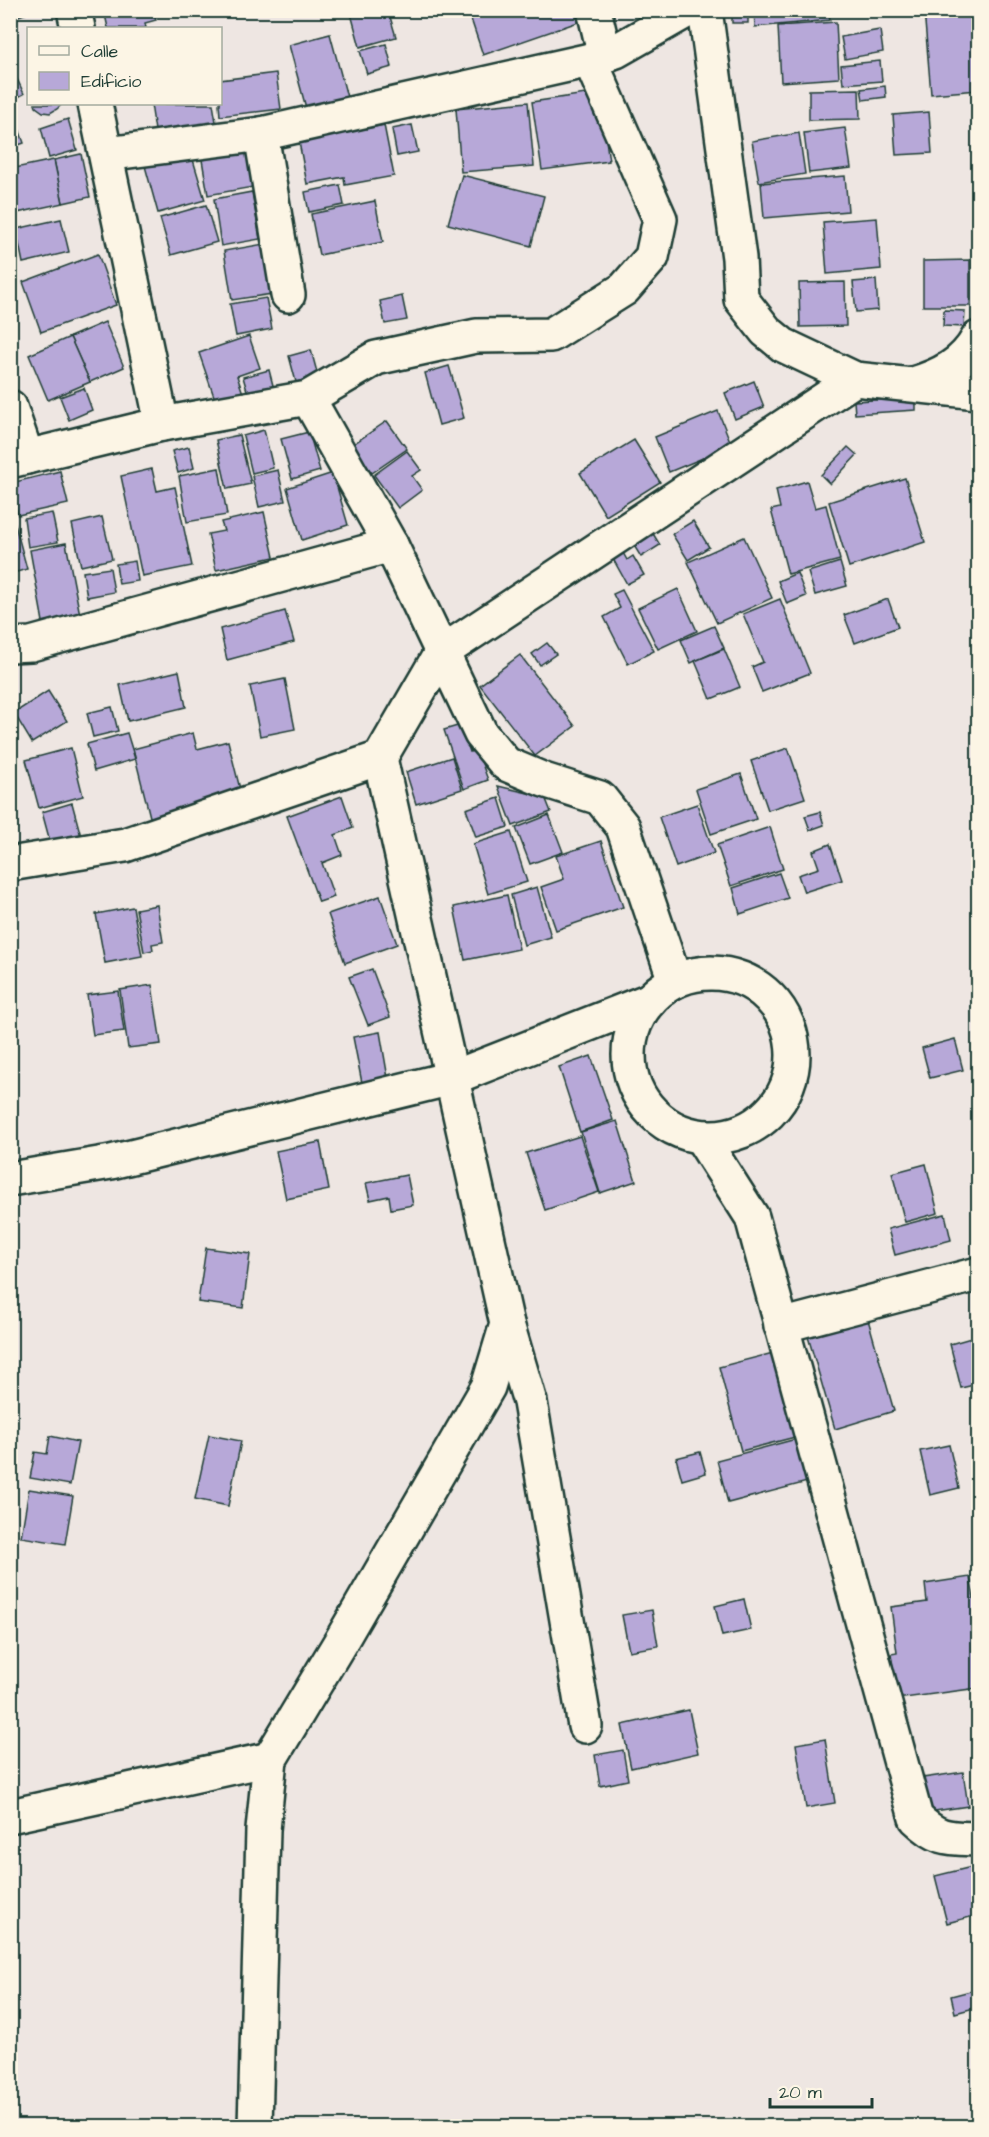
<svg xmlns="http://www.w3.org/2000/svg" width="989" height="2137" viewBox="0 0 989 2137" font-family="'Architects Daughter',sans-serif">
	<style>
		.building { fill: #b7a8d8; stroke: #1f3d34; stroke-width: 1.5 }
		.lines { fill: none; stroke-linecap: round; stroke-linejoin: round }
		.minor-casing { stroke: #1f3d34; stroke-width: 38 }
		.minor { stroke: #fcf5e5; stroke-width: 33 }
	</style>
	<rect width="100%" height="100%" fill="#eee6e2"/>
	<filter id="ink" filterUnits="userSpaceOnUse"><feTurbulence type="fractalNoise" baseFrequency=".0167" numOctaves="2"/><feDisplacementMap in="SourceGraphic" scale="12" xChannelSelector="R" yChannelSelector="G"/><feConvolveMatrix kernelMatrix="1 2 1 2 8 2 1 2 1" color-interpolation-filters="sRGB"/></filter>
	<g filter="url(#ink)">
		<g class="building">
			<polygon points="10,10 36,10 10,19"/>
			<polygon points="104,10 153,10 156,20 145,23 146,28 108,28"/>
			<polygon points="350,10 388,10 396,37 360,47"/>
			<polygon points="468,10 577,10 581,21 483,55"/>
			<rect x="732" y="10" width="16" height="13"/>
			<polygon points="754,10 829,10 830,20 755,27"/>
			<polygon points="924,10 978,10 978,90 931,94"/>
			<polygon points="836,22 839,78 781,82 778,26"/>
			<polygon points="880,30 883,52 845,59 841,37"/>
			<polygon points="330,34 347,97 306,108 289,45"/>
			<polygon points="386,44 392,67 367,74 360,51"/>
			<polygon points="880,61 882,81 843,84 841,65"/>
			<polygon points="11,66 24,94 10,101 10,66"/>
			<polygon points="276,73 281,109 220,116 219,104 220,104 220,80"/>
			<polygon points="885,86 886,97 863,100 861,89"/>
			<polygon points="859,89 860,119 809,120 809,90"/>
			<polygon points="599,92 609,161 542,170 532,102"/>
			<polygon points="528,102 534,166 461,172 456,109"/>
			<polygon points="35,104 62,104 57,109 50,113 43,112 36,107"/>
			<polygon points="151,104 213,104 217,128 156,137"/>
			<polygon points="13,112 24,143 10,148 10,113"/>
			<polygon points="929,112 932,153 896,155 893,115"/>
			<polygon points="68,119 77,150 49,158 41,128"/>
			<polygon points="384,125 394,176 345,185 344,177 307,184 299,142"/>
			<polygon points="412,125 418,152 397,156 392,129"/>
			<polygon points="845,128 851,168 809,173 804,133"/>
			<polygon points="799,133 805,174 759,182 752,141"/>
			<polygon points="246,147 253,187 208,195 201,154"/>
			<polygon points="191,153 205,200 158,213 145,166"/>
			<polygon points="81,154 90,197 63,203 54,160"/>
			<polygon points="54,160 63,203 17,213 10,183 10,169"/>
			<polygon points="462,175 544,196 531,246 448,224"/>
			<polygon points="845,176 848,211 764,218 761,183"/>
			<polygon points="340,185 344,205 309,212 305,192"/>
			<polygon points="252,192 260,239 221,246 214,199"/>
			<polygon points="375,201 383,242 319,255 311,214"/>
			<polygon points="206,205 217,242 171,255 160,218"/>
			<polygon points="877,218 881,269 827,274 823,222"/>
			<polygon points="61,219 69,252 23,263 16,229"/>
			<polygon points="264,244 272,294 232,300 224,251"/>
			<polygon points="98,254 116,305 41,332 23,282"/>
			<polygon points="970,260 970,306 923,306 923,261"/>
			<polygon points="876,280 878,310 856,312 853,282"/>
			<polygon points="845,282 846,326 800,327 799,283"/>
			<polygon points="402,296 407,320 385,324 380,301"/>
			<polygon points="266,298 272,329 236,336 230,304"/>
			<polygon points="944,310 965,311 964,327 943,326"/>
			<polygon points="105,322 124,367 90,382 70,337"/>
			<polygon points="249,336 260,368 237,376 245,399 218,408 199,353"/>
			<polygon points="70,337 90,382 48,400 29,355"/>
			<polygon points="311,350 318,376 296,382 289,356"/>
			<polygon points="449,366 464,418 439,425 425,373"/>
			<polygon points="269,370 276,397 251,404 243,377"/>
			<polygon points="754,381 764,407 735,419 725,393"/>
			<polygon points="84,388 92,410 69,420 60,397"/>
			<polygon points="916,398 916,410 855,414 854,401"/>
			<polygon points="718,411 732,446 669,472 655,437"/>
			<polygon points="387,421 407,449 372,473 352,445"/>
			<polygon points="264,430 273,468 252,473 243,436"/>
			<polygon points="309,432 320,471 292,479 281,439"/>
			<polygon points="239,435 251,484 227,489 216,440"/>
			<polygon points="634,440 660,482 606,516 580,473"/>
			<polygon points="189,447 194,468 178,473 172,451"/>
			<polygon points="848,447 857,455 830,484 821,475"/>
			<polygon points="407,451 421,470 412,476 422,490 398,508 374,475"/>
			<polygon points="219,468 227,515 187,522 179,476"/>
			<polygon points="152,469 157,491 175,487 192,566 142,576 121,476"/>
			<polygon points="278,470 285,501 259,507 252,476"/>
			<polygon points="60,471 68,504 18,515 11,483"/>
			<polygon points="333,473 348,525 302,540 287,488"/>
			<polygon points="905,478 925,542 849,567 829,502"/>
			<polygon points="807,481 815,508 826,505 840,560 788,574 771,510 780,508 776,490"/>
			<polygon points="10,506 27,569 10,574"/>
			<polygon points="264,512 274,557 216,570 208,534 224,531 221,522"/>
			<polygon points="52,513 58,542 28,547 24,518"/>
			<polygon points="102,517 112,559 81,566 72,524"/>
			<polygon points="693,521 709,547 688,560 672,534"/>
			<polygon points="652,532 660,545 641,557 633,544"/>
			<polygon points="744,537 772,598 717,623 688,562"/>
			<polygon points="66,543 80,615 43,622 30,550"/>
			<polygon points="622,551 627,560 633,556 644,575 627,584 612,557"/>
			<polygon points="135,561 138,581 119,584 116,564"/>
			<polygon points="840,562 847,586 815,595 808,572"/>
			<polygon points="110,568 114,592 87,597 83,572"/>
			<polygon points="797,573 806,596 787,604 778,581"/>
			<polygon points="678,589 697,631 658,649 638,608"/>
			<polygon points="622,590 654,651 628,664 604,617 620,608 613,594"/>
			<polygon points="780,599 810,673 762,692 752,667 763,662 743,614"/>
			<polygon points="888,599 898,627 855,643 844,615"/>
			<polygon points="285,611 294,642 227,660 220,629"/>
			<polygon points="714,626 724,648 691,663 681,640"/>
			<polygon points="547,643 556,654 540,665 532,654"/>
			<polygon points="724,649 740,687 711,699 695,661"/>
			<polygon points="520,655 575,726 535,756 480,685"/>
			<polygon points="179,671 186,707 128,721 120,685"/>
			<polygon points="285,679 295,729 260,736 250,686"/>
			<polygon points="48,691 67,721 32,743 14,713"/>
			<polygon points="112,707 118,731 93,737 87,713"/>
			<polygon points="461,725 470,752 477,750 488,780 464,789 444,730"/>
			<polygon points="127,733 135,759 94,771 87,744"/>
			<polygon points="193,733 197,749 228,741 241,793 153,829 133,749"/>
			<polygon points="71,748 83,796 39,808 26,760"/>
			<polygon points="788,748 805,798 768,810 751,761"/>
			<polygon points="452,757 462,789 416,804 406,772"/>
			<polygon points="741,774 756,819 711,834 696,789"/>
			<polygon points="498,786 545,797 551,812 513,826"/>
			<polygon points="342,796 353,828 335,835 342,855 322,863 334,897 319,902 287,816"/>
			<polygon points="499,798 508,827 476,837 466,809"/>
			<polygon points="72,803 82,840 52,849 42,812"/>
			<polygon points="697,804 714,853 676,867 659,817"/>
			<polygon points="820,812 824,825 810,830 805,816"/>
			<polygon points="549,815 563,852 530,864 516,828"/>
			<polygon points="770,827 783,869 731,886 717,845"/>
			<polygon points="511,832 527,882 488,894 473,844"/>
			<polygon points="601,841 623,907 556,930 541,887 564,879 556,856"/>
			<polygon points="830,844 842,880 804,892 798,875 819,868 813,851"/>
			<polygon points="779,873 788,898 740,914 733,888"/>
			<polygon points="537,887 551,937 524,945 511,895"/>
			<polygon points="507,895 519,949 465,960 454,907"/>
			<polygon points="380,896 397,944 345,963 328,914"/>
			<polygon points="157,905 163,942 152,944 153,950 144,952 136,909"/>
			<polygon points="133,907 142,956 105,963 96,914"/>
			<polygon points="372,969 390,1017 368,1025 349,977"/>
			<polygon points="152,985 161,1044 128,1048 120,990"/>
			<polygon points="118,991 124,1031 93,1035 87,995"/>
			<polygon points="380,1032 388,1078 362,1083 353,1037"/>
			<polygon points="955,1039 963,1070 930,1078 922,1048"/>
			<polygon points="591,1056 613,1120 580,1132 559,1067"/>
			<polygon points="617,1121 636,1181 600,1193 581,1132"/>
			<polygon points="580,1136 599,1192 545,1210 526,1153"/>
			<polygon points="320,1142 329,1190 286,1199 276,1151"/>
			<polygon points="926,1164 938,1213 905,1222 892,1173"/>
			<polygon points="407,1175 413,1205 391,1209 389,1196 370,1200 366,1183"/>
			<polygon points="945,1214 951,1240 895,1255 888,1229"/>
			<polygon points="206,1248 250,1254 243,1308 198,1302"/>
			<polygon points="867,1316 894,1411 835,1429 807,1333"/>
			<polygon points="978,1336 978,1384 961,1388 950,1344"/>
			<polygon points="777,1352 799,1436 741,1451 719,1367"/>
			<polygon points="209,1435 241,1441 228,1506 195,1499"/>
			<polygon points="50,1436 78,1442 70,1485 30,1478 35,1452 47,1454"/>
			<polygon points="800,1438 811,1481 728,1503 717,1460"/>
			<polygon points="949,1445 959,1488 930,1495 920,1451"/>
			<polygon points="700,1452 706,1473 682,1480 676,1458"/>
			<polygon points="29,1489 73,1496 65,1544 21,1537"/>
			<polygon points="970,1577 974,1599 978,1598 978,1688 897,1699 891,1654 897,1653 891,1607 927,1602 925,1584"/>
			<polygon points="744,1599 751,1630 722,1636 715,1606"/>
			<polygon points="652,1610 658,1646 629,1651 622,1615"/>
			<polygon points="689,1710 698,1753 631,1768 622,1725"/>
			<polygon points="825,1739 835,1803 806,1808 796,1744"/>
			<polygon points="623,1750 628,1780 600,1786 595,1755"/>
			<polygon points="963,1772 968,1806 928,1812 923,1778"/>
			<polygon points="976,1866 978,1875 978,1915 947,1923 935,1876"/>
			<polygon points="978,1989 978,2007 955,2013 951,1996"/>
		</g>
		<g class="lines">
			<g class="minor-casing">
				<g id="minor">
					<polyline points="74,10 78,28"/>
					<polyline points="594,10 605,56"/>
					<polyline points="705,10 739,258 741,299 766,331 783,345 855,379 978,392"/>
					<polyline points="95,104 162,424"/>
					<polyline points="261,134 288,295"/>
					<polyline points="106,154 261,134 590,60 616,51 688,10"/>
					<path d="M913,384C940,376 964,364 978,338"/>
					<polyline points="308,398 391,545 481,734 506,764 544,780 600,798 623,827 675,981"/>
					<polyline points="10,407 27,457"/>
					<polyline points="10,461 162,424 308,398 376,358 476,336 551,335 624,289 652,257 660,219 590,60"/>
					<polyline points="10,645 31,644 391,545"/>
					<polyline points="10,864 125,845 380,758 441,653 855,379"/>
					<circle cx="711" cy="1055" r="82"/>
					<path d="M701,1137L752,1217L916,1818C939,1840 948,1838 978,1839"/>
					<polyline points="10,1179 111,1162 452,1078 650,1000"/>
					<polyline points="507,1324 530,1402 585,1726"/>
					<polyline points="781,1326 978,1274"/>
					<polyline points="10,1816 270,1759"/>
					<polyline points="255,2126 263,1830 270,1759 341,1641 488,1387 507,1324 380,758"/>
				</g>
			</g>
			<use href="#minor" class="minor"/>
		</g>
	</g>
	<rect width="989" height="2137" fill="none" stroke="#fcf5e5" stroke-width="36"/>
	<rect x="18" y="18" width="953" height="2101" fill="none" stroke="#1f3d34" stroke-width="2" filter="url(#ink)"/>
	<rect x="27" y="27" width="195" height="78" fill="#fcf5e5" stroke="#a4ab9e" stroke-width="1.5"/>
	<rect x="39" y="46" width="30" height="9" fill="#fcf5e5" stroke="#a4ab9e" stroke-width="1.5"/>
	<text x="81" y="57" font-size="18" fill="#1f3d34">Calle</text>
	<rect x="39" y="72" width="30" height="18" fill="#b7a8d8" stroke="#a4ab9e" stroke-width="1.5"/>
	<text x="81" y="87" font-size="18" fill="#1f3d34">Edificio</text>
	<path d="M770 2098v9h102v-9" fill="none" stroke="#1f3d34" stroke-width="3"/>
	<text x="779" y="2098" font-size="18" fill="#1f3d34" stroke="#fcf5e5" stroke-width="4.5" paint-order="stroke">20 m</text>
</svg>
